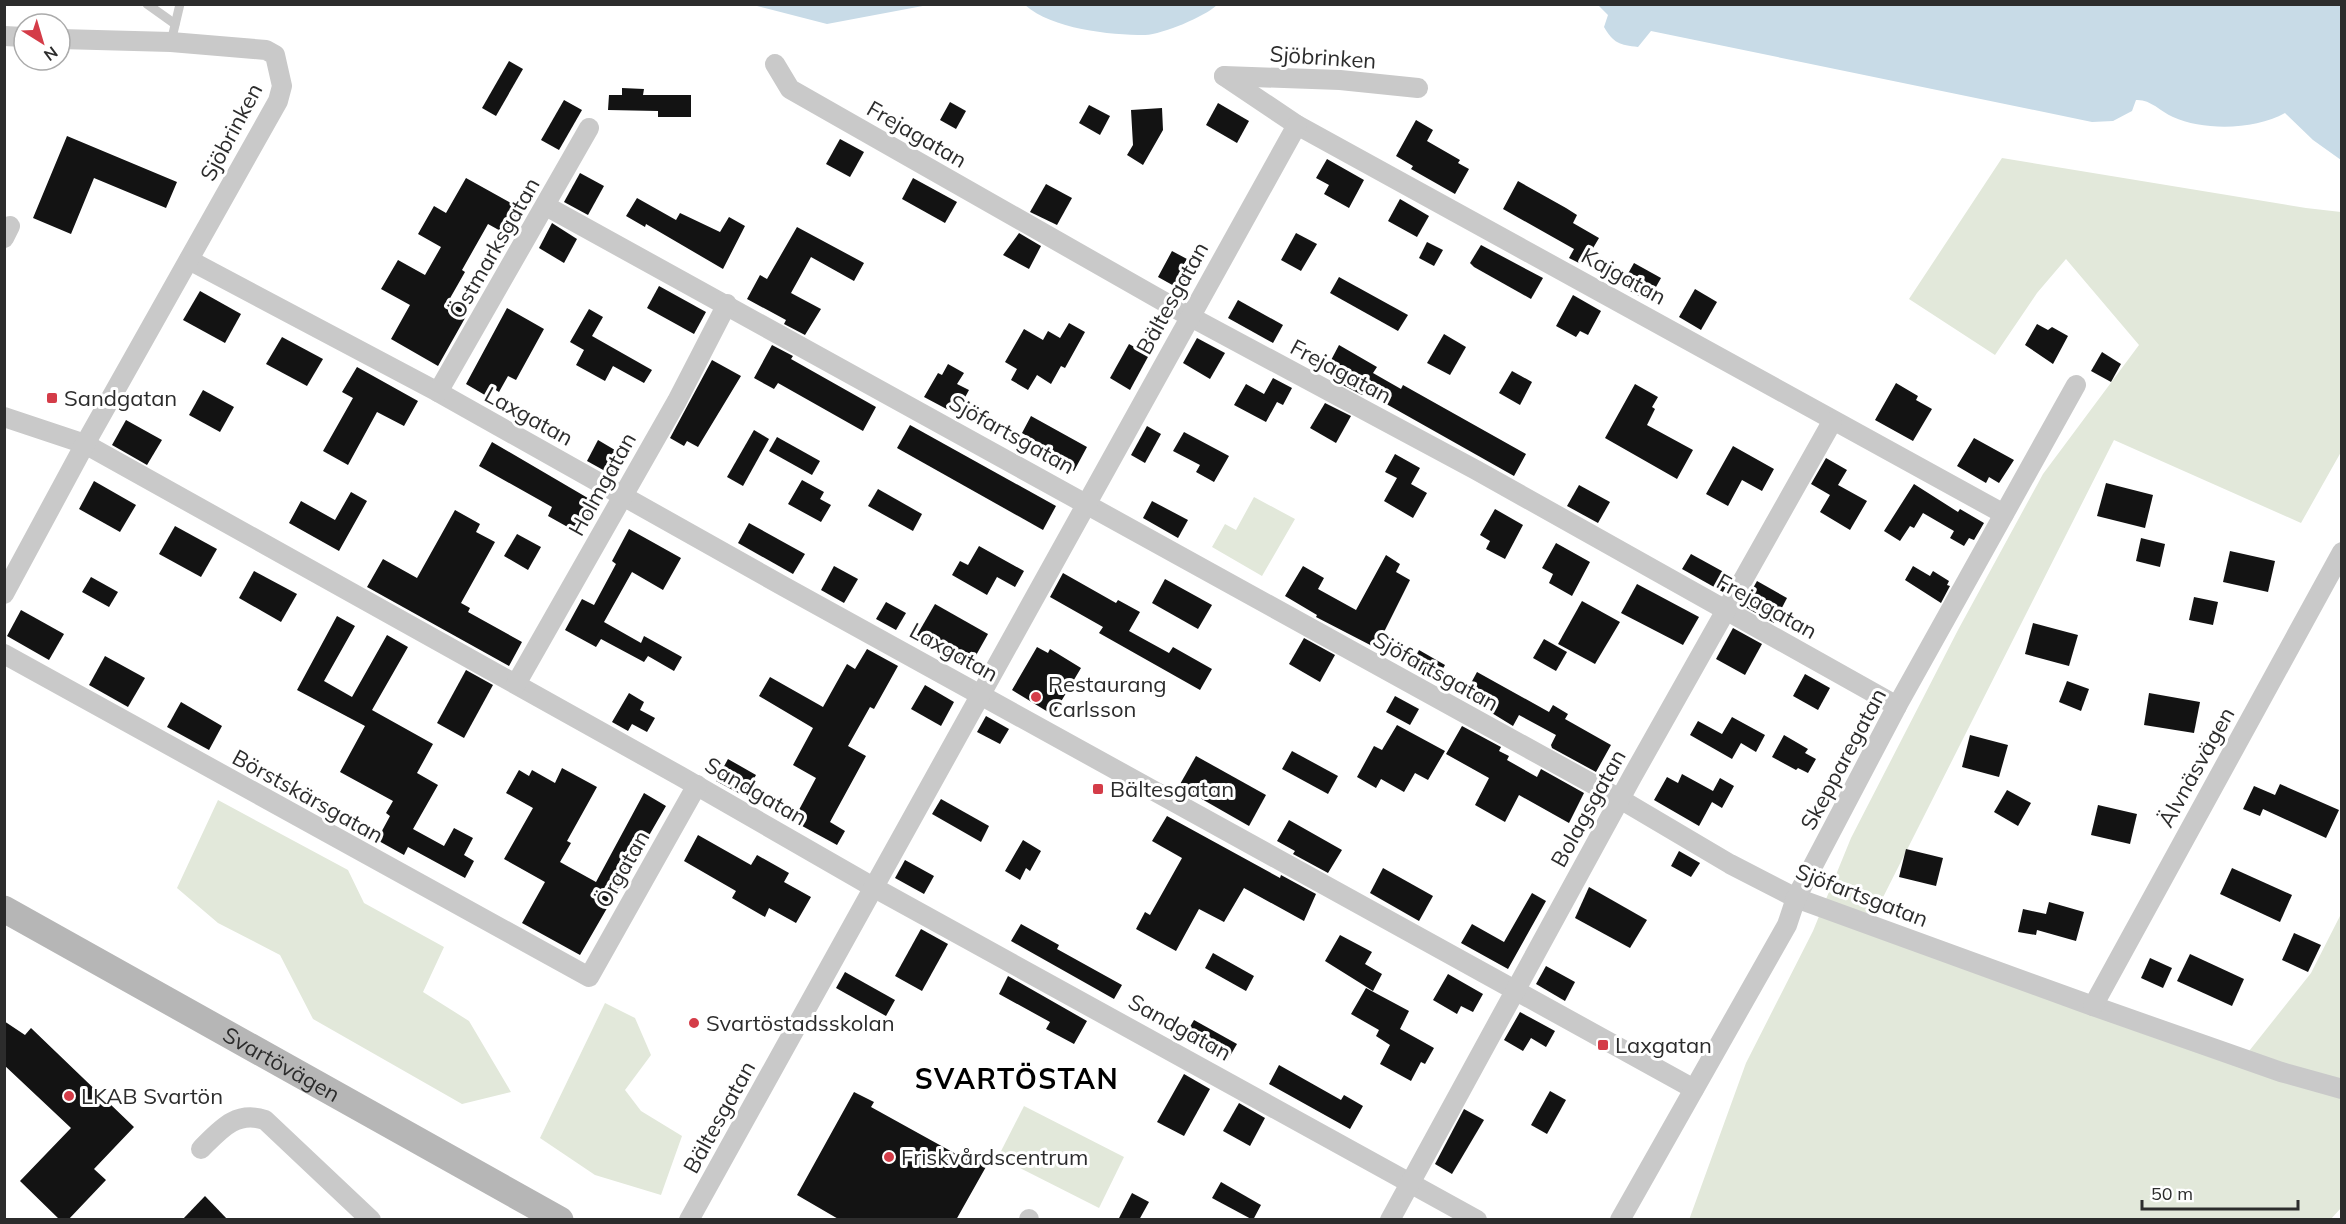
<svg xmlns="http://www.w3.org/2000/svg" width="2346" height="1224" viewBox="0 0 2346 1224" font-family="Mulish,sans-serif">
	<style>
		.green { fill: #e2e8da }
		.water { fill: #c8dbe7 }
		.building { fill: #131313 }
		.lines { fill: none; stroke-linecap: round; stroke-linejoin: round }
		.lane { stroke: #c9c9c9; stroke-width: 9 }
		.street { stroke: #c9c9c9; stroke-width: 20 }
		.secondary { stroke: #b6b6b6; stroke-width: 27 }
		.poi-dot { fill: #d43c48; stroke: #fff; stroke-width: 2 }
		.labels { text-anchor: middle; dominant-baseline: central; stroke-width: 6; stroke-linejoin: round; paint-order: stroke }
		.street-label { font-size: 22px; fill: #2c2c2c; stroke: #fff }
		.poi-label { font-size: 22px; fill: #2c2c2c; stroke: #fff; text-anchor: start }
		.district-label { font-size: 28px; font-weight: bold; letter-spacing: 1.5px; fill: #000; stroke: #fff }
	</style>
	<rect width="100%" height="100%" fill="#fff"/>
	<g class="green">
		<polygon points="2002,158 2306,208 2341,212 2341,452 2301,523 2114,440 1869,925 2242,1060 2311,973 2341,914 2341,1208 2330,1220 1689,1220 1746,1063 1813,931 1851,838 1958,630 2043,474 2139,345 2066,259 2037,293 1995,355 1909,299"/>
		<polygon points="1254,497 1295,519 1262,576 1212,547 1225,524 1236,530"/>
		<polygon points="218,800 348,870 364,903 444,947 423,992 469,1021 511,1092 462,1104 313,1019 280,955 218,923 177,888"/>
		<polygon points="605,1003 635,1018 651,1055 625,1090 641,1111 682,1136 661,1195 595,1175 540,1138"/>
		<polygon points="1024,1106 1124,1157 1099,1208 998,1157"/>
	</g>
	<g class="water">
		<polygon points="753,5 928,5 827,24"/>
		<path d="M1025,5H1217C1204,17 1163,34 1145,35C1109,35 1052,29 1025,5Z"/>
		<path d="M1598,5H2341V160L2313,140L2285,113C2255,130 2204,131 2173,117C2160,111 2150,99 2136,100L2132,111L2113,121L2092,122L1651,31L1638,47C1620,45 1613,43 1604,27L1608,15Z"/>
	</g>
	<g class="building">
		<polygon points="509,61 523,69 496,116 482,108"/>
		<polygon points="622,88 644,89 643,95 691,95 691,117 658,117 658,111 608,110 609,95 622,95"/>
		<polygon points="564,100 582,110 559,150 541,140"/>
		<polygon points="950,102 966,111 956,129 940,120"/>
		<polygon points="1218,103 1249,121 1237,143 1206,125"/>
		<polygon points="1089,105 1110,116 1100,135 1079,123"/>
		<polygon points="1162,108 1163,130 1143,165 1127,155 1133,145 1131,110"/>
		<polygon points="1416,120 1433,130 1427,141 1460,160 1458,163 1469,169 1455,194 1411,169 1413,166 1396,156"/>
		<polygon points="67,136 177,182 166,208 94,178 71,234 33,218"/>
		<polygon points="840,139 864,152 850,177 826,164"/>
		<polygon points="1327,159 1364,180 1349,208 1324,194 1329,185 1316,178"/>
		<polygon points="580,173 604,186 588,215 564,202"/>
		<polygon points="466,178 520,208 506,234 488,224 462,270 465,272 449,300 469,311 438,366 391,339 410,305 381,289 398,260 425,275 441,247 418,234 434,206 446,213"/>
		<polygon points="913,178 957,202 945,223 902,199"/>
		<polygon points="1518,181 1566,208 1577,215 1573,223 1599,238 1583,265 1569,258 1574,249 1503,209"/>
		<polygon points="1046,184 1072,198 1057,225 1030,212"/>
		<polygon points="637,198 676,220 680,213 720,232 729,217 745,226 723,269 646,224 645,227 626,216"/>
		<polygon points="1400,199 1429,216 1417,237 1388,221"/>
		<polygon points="552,223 577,239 564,263 539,248"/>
		<polygon points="797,227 864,263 854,281 811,257 791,293 821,309 805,335 784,324 786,320 747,299 760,275 767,279"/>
		<polygon points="1019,233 1041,246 1029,269 1003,255"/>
		<polygon points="1296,233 1317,244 1301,271 1281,260"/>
		<polygon points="1427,242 1443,250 1434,266 1419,258"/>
		<polygon points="1481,245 1543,278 1531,299 1474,267 1470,263"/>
		<polygon points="1172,251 1187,259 1181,269 1194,276 1185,292 1158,277"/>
		<polygon points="1634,263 1661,278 1648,301 1621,286"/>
		<polygon points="1339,277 1408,315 1398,331 1330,293"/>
		<polygon points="659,286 706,312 694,334 647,308"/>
		<polygon points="1695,289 1717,302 1701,330 1679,317"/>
		<polygon points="200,291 241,314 225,343 183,320"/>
		<polygon points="1573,295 1601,311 1588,335 1580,331 1576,337 1556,326"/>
		<polygon points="1238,300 1283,325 1273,343 1228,318"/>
		<polygon points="507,308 544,329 516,380 508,376 499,392 494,389 490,398 466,384"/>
		<polygon points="589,309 603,317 592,336 652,370 644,383 613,366 605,381 576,365 584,350 570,342"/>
		<polygon points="1069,323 1085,332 1065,368 1061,366 1051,384 1037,375 1028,390 1011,380 1017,369 1005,362 1024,329 1043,340 1048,331 1060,338"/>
		<polygon points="2037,324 2048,330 2052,327 2068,336 2053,364 2025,345"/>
		<polygon points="1444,334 1466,347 1450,375 1427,363"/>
		<polygon points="282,337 323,359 307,386 266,364"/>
		<polygon points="1197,338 1225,353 1210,379 1183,363"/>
		<polygon points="1129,344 1149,355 1130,390 1110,378"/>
		<polygon points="772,345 793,356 791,359 876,407 863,431 778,383 774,389 754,378"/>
		<polygon points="1339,345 1377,367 1373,373 1401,389 1403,385 1526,454 1514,476 1365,392 1362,395 1337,382 1341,371 1329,364"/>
		<polygon points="2102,352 2121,364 2111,382 2091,371"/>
		<polygon points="712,360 741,376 698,447 687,441 684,446 670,438"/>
		<polygon points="948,364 964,373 957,384 969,390 956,414 924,397 938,373 942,375"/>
		<polygon points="357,367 418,401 404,426 377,412 348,465 323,451 353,398 342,392"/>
		<polygon points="1512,371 1532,382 1520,405 1499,393"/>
		<polygon points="1273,378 1292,388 1283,405 1277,402 1266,422 1234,405 1246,384 1264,394"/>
		<polygon points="1896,383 1918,396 1916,400 1932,409 1913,441 1875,420"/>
		<polygon points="1635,384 1658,397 1652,407 1655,409 1647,425 1693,450 1677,479 1605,438"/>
		<polygon points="203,390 234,407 220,432 189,415"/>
		<polygon points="1325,403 1351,416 1336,443 1310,428"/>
		<polygon points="1031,416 1087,447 1074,471 1040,452 1044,446 1022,433"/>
		<polygon points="126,420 162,440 147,465 112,445"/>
		<polygon points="910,425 1056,506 1043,530 897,448"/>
		<polygon points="1147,426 1161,434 1145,463 1131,455"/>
		<polygon points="754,430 769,439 743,486 727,477"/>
		<polygon points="1184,432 1229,456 1214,482 1196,472 1200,465 1173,451"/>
		<polygon points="777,437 820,461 812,475 769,451"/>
		<polygon points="1974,438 2014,460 1999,483 1989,477 1986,483 1957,466"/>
		<polygon points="598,440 625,456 614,476 587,461"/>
		<polygon points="492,442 598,504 586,527 577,523 573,530 548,516 552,507 479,466"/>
		<polygon points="1733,446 1774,469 1762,491 1742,480 1728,506 1706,494"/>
		<polygon points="1395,454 1420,468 1411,484 1427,493 1413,518 1384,501 1397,478 1385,472"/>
		<polygon points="1826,458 1847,470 1838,485 1867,501 1850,530 1820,512 1830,495 1811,484"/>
		<polygon points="802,480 824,492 820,499 831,505 821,522 788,504"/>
		<polygon points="94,481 136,505 120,532 79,509"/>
		<polygon points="2106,483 2153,495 2145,528 2097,516"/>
		<polygon points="1914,484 1958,512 1960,509 1984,523 1974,540 1969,538 1964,546 1950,538 1954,531 1923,513 1914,528 1910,526 1900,541 1884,531"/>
		<polygon points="1579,485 1610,502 1598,523 1567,506"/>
		<polygon points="878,489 922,514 913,531 868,506"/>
		<polygon points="351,492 367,501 339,551 289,523 301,501 335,520"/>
		<polygon points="1152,501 1188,520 1178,538 1143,518"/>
		<polygon points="1495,509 1523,525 1505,559 1486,549 1490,541 1480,535"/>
		<polygon points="455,510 480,524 476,532 495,542 461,603 470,608 468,612 522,642 509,666 367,587 383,559 417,578"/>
		<polygon points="749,523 805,554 793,574 738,543"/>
		<polygon points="175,526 217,549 201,577 159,554"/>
		<polygon points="629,529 681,558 663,590 632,572 604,622 641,643 644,636 682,657 674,671 648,656 644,662 601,639 596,647 565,630 582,599 594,605 616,564 612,561"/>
		<polygon points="517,534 541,547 528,570 504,556"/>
		<polygon points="2141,538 2165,544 2160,567 2136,561"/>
		<polygon points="1556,543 1590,562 1572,596 1549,583 1553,574 1542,568"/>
		<polygon points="979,546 1024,571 1015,587 997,577 987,595 952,575 960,561 968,565"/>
		<polygon points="2230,551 2275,561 2268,592 2223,582"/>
		<polygon points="1691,554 1731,576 1723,592 1682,569"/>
		<polygon points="1386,555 1400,564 1396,572 1410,580 1376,648 1316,617 1317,615 1285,596 1303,566 1324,578 1318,589 1356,610"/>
		<polygon points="834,566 858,579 844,603 821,590"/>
		<polygon points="1913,566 1930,576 1933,571 1949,581 1947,585 1950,586 1941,603 1905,580"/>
		<polygon points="254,571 297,594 281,622 239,598"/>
		<polygon points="1063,573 1116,603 1118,600 1140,612 1129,631 1169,653 1173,647 1212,669 1200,690 1099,633 1103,627 1050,597"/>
		<polygon points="91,577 118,592 109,607 82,592"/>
		<polygon points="1165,579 1212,605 1198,629 1152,603"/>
		<polygon points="1757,581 1787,598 1774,623 1743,606"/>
		<polygon points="1637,584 1699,617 1683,645 1621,613"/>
		<polygon points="2194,597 2218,602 2213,625 2189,620"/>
		<polygon points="1582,601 1620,622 1595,664 1558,644"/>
		<polygon points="886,602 906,613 896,630 876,619"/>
		<polygon points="935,604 988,634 970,666 917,635"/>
		<polygon points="21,610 64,634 49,660 7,636"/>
		<polygon points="337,616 355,626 324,681 352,697 387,635 408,647 372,710 433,744 417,773 438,785 413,829 444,846 454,828 473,838 464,855 474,861 465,878 408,847 404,855 377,840 390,816 386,813 393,801 340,772 365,726 297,690"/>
		<polygon points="2033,623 2078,635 2069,666 2025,654"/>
		<polygon points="1733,628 1762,644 1745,675 1716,659"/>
		<polygon points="1304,638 1335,655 1320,682 1289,664"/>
		<polygon points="1544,639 1567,652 1556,671 1533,658"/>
		<polygon points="1037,647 1048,653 1050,649 1081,668 1053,715 1012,690"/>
		<polygon points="867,649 898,666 874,709 870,707 848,746 866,756 830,822 845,831 837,845 793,821 816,778 793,765 813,728 759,696 770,677 823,707 847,664 855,669"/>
		<polygon points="1419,650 1445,665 1435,682 1410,667"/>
		<polygon points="105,656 145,678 128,707 89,685"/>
		<polygon points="466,670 493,685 464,738 437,723"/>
		<polygon points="1477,672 1549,712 1553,705 1568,714 1565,719 1611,745 1596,772 1552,748 1551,745 1556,735 1519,715 1513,726 1464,696"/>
		<polygon points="1805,674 1830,688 1818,710 1793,696"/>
		<polygon points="2067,681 2089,689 2081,711 2059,702"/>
		<polygon points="925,685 954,702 941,726 911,709"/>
		<polygon points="629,693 644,702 640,710 655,718 647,732 632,724 628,731 612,722"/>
		<polygon points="2149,693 2200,702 2194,733 2144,725"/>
		<polygon points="1395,696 1419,709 1410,725 1386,712"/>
		<polygon points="181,702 222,726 209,750 167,727"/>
		<polygon points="986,716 1009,729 1000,744 977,732"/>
		<polygon points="1732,717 1765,735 1756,752 1741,743 1732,759 1690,735 1698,721 1722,734"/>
		<polygon points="1397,725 1445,751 1428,780 1415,773 1404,792 1381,779 1376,788 1357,777 1374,746 1382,750"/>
		<polygon points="1462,726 1501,747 1499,751 1509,756 1507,760 1537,777 1541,769 1584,793 1569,823 1519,795 1505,822 1475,805 1489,778 1446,754"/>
		<polygon points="1784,735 1808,749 1805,753 1816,759 1808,773 1798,768 1796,770 1772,757"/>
		<polygon points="1970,735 2008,745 1999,777 1962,767"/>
		<polygon points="1292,751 1338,776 1328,794 1282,769"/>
		<polygon points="1196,756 1266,795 1249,826 1179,786"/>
		<polygon points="728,759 756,775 744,796 716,781"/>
		<polygon points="562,768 597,787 567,841 571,843 560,862 596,882 644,793 666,806 580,955 522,923 545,882 504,859 533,808 506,793 519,770 529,776 532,770 555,783"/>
		<polygon points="1682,774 1713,791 1720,778 1734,786 1722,808 1712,802 1699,826 1654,800 1667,777 1678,783"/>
		<polygon points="2280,784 2339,810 2326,838 2263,809 2260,816 2243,809 2254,786 2275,795"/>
		<polygon points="2007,790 2031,803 2018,826 1994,812"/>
		<polygon points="941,799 989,826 981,842 932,814"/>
		<polygon points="2098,805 2137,814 2130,844 2091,835"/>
		<polygon points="1167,816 1280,878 1281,875 1316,894 1304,921 1244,888 1224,922 1199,909 1176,951 1136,929 1145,912 1150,915 1182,858 1152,841"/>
		<polygon points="1289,820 1342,850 1328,873 1293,854 1295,851 1277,841"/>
		<polygon points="698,835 751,865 757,855 789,873 784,882 811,897 796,923 769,908 765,917 732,898 736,891 684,861"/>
		<polygon points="1023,840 1041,851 1030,871 1026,868 1020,880 1005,871"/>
		<polygon points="1906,849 1943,858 1936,886 1899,877"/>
		<polygon points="1679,851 1700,863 1691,877 1671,866"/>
		<polygon points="905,860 934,876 924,894 895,878"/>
		<polygon points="1383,868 1433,896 1419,921 1370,893"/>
		<polygon points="2232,868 2292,895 2280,922 2220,894"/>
		<polygon points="1589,887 1647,920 1630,948 1575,918"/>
		<polygon points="1532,893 1546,901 1508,969 1461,943 1472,924 1504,942"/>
		<polygon points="2049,902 2084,912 2076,941 2037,930 2036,935 2018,932 2023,909 2046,914"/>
		<polygon points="1021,924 1059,945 1057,949 1122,985 1114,999 1011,941"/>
		<polygon points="921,929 948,944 922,991 895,976"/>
		<polygon points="2294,933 2321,945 2308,972 2282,960"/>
		<polygon points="1340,935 1372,952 1365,964 1382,974 1373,991 1325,961"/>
		<polygon points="1213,953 1254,976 1246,991 1205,968"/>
		<polygon points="2190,954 2244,979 2232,1006 2177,981"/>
		<polygon points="2150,958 2172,968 2163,988 2141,978"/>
		<polygon points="1546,966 1575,982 1565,1001 1536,984"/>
		<polygon points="845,972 895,1000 886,1016 836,988"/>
		<polygon points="1448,974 1483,994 1473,1012 1461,1006 1457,1014 1433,1000"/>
		<polygon points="1008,976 1087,1021 1074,1044 1046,1029 1050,1022 999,994"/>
		<polygon points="1366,988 1409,1011 1400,1029 1434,1048 1425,1064 1421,1062 1411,1081 1380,1064 1390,1045 1376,1036 1379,1030 1351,1014"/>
		<polygon points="1520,1012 1555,1031 1546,1047 1531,1038 1523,1051 1504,1040"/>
		<polygon points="1194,1020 1237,1044 1227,1061 1184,1037"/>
		<polygon points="4,1021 25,1035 31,1028 134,1127 94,1169 106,1180 68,1220 60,1220 20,1181 71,1128 4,1065"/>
		<polygon points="1279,1065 1341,1100 1344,1095 1363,1106 1350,1129 1269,1084"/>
		<polygon points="1184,1074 1210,1089 1184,1136 1157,1122"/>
		<polygon points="1550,1091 1566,1100 1547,1134 1531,1125"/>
		<polygon points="854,1092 874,1102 871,1107 965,1159 968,1154 987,1165 956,1220 840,1220 797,1195"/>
		<polygon points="1239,1103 1265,1118 1250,1146 1223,1131"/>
		<polygon points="1464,1109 1484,1120 1452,1174 1435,1164"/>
		<polygon points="1221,1182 1261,1205 1253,1220 1212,1198"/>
		<polygon points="1132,1193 1149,1202 1139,1220 1118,1220"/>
		<polygon points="205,1196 228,1220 182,1220"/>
	</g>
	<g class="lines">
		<g class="lane">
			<polyline points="147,4 175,24"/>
			<polyline points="171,42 180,4"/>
		</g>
		<g class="street">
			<polyline points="4,36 24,37"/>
			<polyline points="775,64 790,89 1189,316 1476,470 1897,706"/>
			<polyline points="1224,76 1297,125 2004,514"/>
			<polyline points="1224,76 1340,80 1418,88"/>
			<polyline points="546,206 1620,799 1730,864 1796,898 2093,1006 2281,1072 2342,1089"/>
			<polyline points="4,238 10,226"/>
			<polyline points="189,260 438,392 783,586 1694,1089"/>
			<polyline points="438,392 589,128"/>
			<polyline points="4,417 85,444 680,776 873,887 1477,1220"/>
			<polyline points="4,594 85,444 278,101 282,86 275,55 266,50 171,42 60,39"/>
			<polyline points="4,654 589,977 697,785"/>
			<polyline points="516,684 677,401 727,304"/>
			<polyline points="2093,1006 2342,552"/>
			<path d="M201,1149C220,1130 236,1110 265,1120L371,1220"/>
			<polyline points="1029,1219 1029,1220"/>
			<polyline points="689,1220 1297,125"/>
			<polyline points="1390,1220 1632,777 1832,422"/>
			<polyline points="1620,1220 1787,925 1796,898 1897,706 2076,385"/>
		</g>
		<path class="secondary" id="s1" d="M4,909L560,1220"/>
	</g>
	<g class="poi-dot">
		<rect x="46" y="392" width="12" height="12" rx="3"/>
		<circle cx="1036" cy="697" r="6"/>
		<rect x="1092" y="783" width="12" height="12" rx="3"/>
		<circle cx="694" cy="1023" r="6"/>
		<rect x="1597" y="1039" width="12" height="12" rx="3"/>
		<circle cx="69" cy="1096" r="6"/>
		<circle cx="889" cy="1157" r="6"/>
	</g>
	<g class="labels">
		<g class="street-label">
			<text transform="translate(1323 57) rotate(4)">Sjöbrinken</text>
			<text transform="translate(231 132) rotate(-62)">Sjöbrinken</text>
			<text transform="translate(917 134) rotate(30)">Frejagatan</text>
			<text transform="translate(494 248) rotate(-60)">Östmarksgatan</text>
			<text transform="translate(1624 276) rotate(29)">Kajgatan</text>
			<text transform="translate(1172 298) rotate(-61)">Bältesgatan</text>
			<text transform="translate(1341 371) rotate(28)">Frejagatan</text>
			<text transform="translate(529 416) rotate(29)">Laxgatan</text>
			<text transform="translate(1012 434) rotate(29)">Sjöfartsgatan</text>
			<text transform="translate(602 484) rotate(-61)">Holmgatan</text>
			<text transform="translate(1767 606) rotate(29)">Frejagatan</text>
			<text transform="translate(954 652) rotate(29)">Laxgatan</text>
			<text transform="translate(1436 671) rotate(29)">Sjöfartsgatan</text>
			<text transform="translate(1843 759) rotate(-62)">Skepparegatan</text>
			<text transform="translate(2196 767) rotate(-61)">Älvnäsvägen</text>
			<text transform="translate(756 791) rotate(30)">Sandgatan</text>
			<text transform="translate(308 796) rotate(29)">Börstskärsgatan</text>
			<text transform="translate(1588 808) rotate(-61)">Bolagsgatan</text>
			<text transform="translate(622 869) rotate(-60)">Örgatan</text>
			<text transform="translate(1862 895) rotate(21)">Sjöfartsgatan</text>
			<text transform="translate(1180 1027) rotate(29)">Sandgatan</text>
			<text stroke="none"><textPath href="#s1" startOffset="318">Svartövägen</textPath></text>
			<text transform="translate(719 1117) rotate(-61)">Bältesgatan</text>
		</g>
		<g class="poi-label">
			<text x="64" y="398">Sandgatan</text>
			<text x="1048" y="684">Restaurang<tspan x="1048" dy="25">Carlsson</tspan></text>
			<text x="1110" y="789">Bältesgatan</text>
			<text x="706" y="1023">Svartöstadsskolan</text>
			<text x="1615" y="1045">Laxgatan</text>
			<text x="81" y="1096">LKAB Svartön</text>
			<text x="901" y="1157">Friskvårdscentrum</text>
		</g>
		<g class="district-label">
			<text x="1017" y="1078">SVARTÖSTAN</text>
		</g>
	</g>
	<rect width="2346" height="1224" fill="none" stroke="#2c2c2c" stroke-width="12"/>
	<g transform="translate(42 42) rotate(143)"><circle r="28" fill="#ffffff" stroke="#ababab" stroke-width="1.5"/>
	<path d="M0-4.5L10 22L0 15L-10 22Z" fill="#d43c48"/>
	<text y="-9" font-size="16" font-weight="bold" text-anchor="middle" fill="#2c2c2c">N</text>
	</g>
	<path d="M2142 1200v9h156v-9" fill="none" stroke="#2c2c2c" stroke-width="3"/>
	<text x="2151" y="1200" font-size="18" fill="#2c2c2c" stroke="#ffffff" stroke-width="4.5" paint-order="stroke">50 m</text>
</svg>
